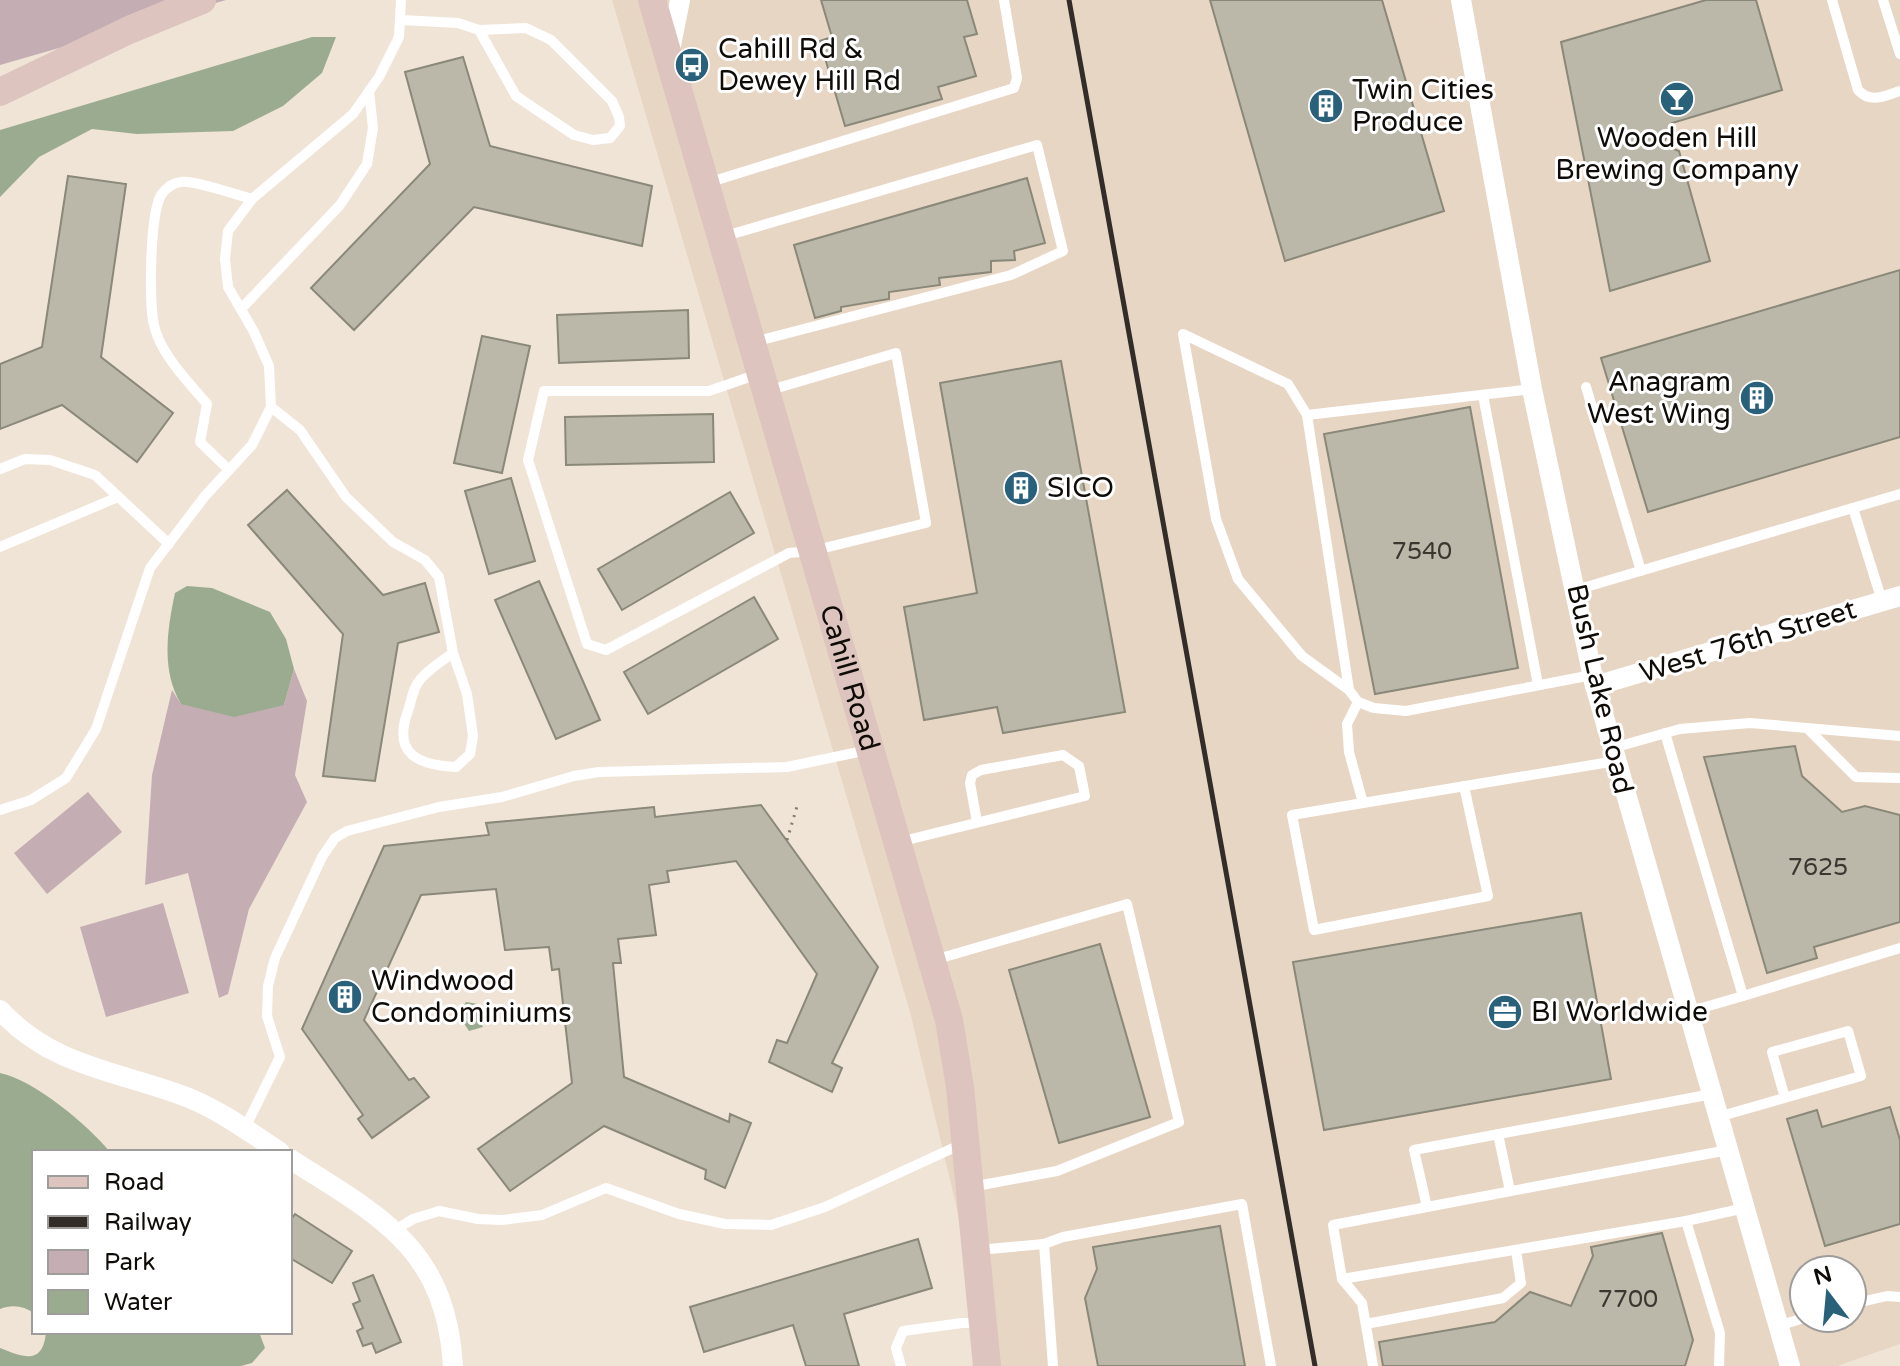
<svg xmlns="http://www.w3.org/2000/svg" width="1900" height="1366" viewBox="0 0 1900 1366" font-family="'Varela Round',sans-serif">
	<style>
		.built { fill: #e8d6c4; fill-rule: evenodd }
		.green { fill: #c4adb3 }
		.water { fill: #9bab90 }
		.building { fill: #bbb8a9; stroke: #8a8879; stroke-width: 2 }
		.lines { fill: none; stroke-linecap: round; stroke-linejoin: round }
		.path { stroke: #837b72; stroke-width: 3; stroke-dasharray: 2 6; stroke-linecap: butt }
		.lane { stroke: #fff; stroke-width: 10 }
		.street { stroke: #fff; stroke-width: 20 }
		.secondary { stroke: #ddc4bf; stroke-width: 28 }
		.rail { stroke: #322d28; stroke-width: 5 }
		.labels { text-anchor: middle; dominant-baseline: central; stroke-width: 6; stroke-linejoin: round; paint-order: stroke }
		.number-label { font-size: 24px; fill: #3a3630 }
		.poi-label { font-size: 28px; fill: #0f0b07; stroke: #fff; text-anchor: start }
		.street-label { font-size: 28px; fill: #0f0b07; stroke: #fff }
	</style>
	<rect width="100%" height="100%" fill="#f0e4d7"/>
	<path class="built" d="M612,0H1900V1344L1837,1366H985L956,1205L910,1012ZM1804,1270H1852V1318H1804Z"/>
	<g class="green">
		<polygon points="0,0 226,0 0,65"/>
		<polygon points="294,669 307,701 295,775 307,802 249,909 228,994 219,998 188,873 145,885 152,775 172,690 181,704 284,705"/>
		<polygon points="88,792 122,832 47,894 14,853"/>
		<polygon points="163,903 189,993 106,1017 80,927"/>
	</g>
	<g class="water">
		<polygon points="312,37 336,37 322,73 283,106 233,131 137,134 92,129 39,157 0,197 0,130"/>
		<path d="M187,586L212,588L270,612L286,639L294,669L284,705L234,717L181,704C161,671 167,630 175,593Z"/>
		<polygon points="466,1002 478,1004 478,1017 483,1027 469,1031 461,1019 460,1010"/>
		<path d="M0,1073C34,1080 87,1124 110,1152H34V1313C24,1306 12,1304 0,1309Z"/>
		<path d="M46,1332H259L265,1348L252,1363L241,1366H0V1348C23,1357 43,1366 46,1332Z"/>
	</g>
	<g class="building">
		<polygon points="821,0 967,0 977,34 964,37 976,76 938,87 942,99 845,126 820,41 832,37"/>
		<polygon points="1210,0 1382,0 1444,211 1285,261"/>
		<polygon points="1706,0 1756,0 1782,90 1672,123 1663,145 1679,151 1710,261 1610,291 1561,42"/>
		<polygon points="463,57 490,146 652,186 642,246 474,207 354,330 311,288 430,164 405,72"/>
		<polygon points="68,176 126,184 101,357 173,413 137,462 62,405 0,429 0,364 42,347"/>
		<polygon points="1027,178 1045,243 1014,251 1015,260 991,261 991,272 939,278 940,285 889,292 889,299 841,307 841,311 815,318 794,245"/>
		<polygon points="1900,270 1900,437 1648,512 1601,358"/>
		<polygon points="688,310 689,358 559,363 557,315"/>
		<polygon points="482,336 530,346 502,473 454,463"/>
		<polygon points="1061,361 1125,712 1003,733 997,707 924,720 904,607 977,593 940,383"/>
		<polygon points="1470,407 1518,668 1375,694 1324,434"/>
		<polygon points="713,414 714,462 566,465 565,417"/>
		<polygon points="511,478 535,561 489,574 465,491"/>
		<polygon points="287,490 383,595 425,583 439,632 398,643 375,781 323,776 343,634 248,525"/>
		<polygon points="730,492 754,533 622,610 598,569"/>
		<polygon points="539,581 600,720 556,739 495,600"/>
		<polygon points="754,597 778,639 648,714 624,672"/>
		<polygon points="1795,746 1802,776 1842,812 1865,806 1900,815 1900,922 1814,947 1817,958 1767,973 1704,757"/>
		<polygon points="761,805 878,967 832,1063 842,1068 832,1092 769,1062 777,1040 787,1043 817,974 736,861 667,871 669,882 649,885 656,935 618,939 621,963 613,963 624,1077 729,1122 730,1114 751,1123 725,1188 705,1179 706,1170 604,1126 510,1191 478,1149 572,1083 559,969 552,970 549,947 505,950 496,889 421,895 364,1020 409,1080 414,1078 429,1097 372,1138 358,1119 363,1115 302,1029 384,846 489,835 486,823 654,807 655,817"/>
		<polygon points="1581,913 1611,1079 1324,1130 1293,962"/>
		<polygon points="1100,944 1150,1117 1059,1143 1009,970"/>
		<polygon points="1890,1107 1900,1140 1900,1224 1825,1246 1787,1119 1817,1110 1822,1127"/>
		<polygon points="295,1214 352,1251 332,1283 290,1258 290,1221"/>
		<polygon points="1220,1226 1245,1366 1098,1366 1085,1298 1097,1269 1093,1247"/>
		<polygon points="1662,1233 1693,1340 1685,1366 1383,1366 1379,1342 1495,1322 1530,1292 1571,1306 1593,1256 1591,1247"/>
		<polygon points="918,1239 932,1288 844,1314 859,1366 806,1366 793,1325 704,1352 690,1307"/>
		<polygon points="373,1275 401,1342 376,1353 372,1343 363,1346 357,1331 363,1328 353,1304 360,1301 353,1283"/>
	</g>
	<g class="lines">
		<polyline class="path" points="787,840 798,803"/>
		<g class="lane">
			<path d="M1832,0L1858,90C1871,104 1884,96 1900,91"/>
			<polyline points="1883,0 1900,54"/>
			<polyline points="401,20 458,23 479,30 526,28 551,40 612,101 619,117 620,126 610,138 593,140 574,135 516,96 479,30"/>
			<polyline points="707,183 1014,88 1017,78 1004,0"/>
			<polyline points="722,237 1037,145 1063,251 1011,275 754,342"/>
			<polyline points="241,309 340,205 367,164 373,128 369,91"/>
			<polyline points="758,374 709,391 544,391 528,460 587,644 606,650 789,553 812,551 926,523 896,353 767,391"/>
			<polyline points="1586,387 1641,571"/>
			<polyline points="1532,389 1307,415 1288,384 1183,334 1216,519 1238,579 1302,656 1349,690 1358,702 1374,708 1406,711 1592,675"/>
			<polyline points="1483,395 1538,685"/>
			<path d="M271,407L300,430L346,497L393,542L425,560L439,577L453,653L467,694L473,736L470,754L456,767C418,765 392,754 408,711C411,702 413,688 419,681C427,670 442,661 453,653"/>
			<polyline points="1307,415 1349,690"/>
			<polyline points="0,469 25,459 50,460 95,475 169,544"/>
			<path d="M229,470L200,442L207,404C189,383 162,355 155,329C148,306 150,215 161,195C166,188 172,183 181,182C194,180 237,195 252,199"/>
			<polyline points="1853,508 1882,601"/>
			<polyline points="0,547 118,497"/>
			<polyline points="1576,590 1900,494"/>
			<polyline points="1358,702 1347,724 1349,752 1363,803 1616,761"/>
			<polyline points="1808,729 1856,777 1900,778"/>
			<polyline points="1665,733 1743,996 1900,948"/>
			<polyline points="1613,748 1680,729 1750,723 1900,736"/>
			<polyline points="1363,803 1292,815 1314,930 1488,896 1464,786"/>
			<polyline points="0,810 31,800 66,778 96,729 150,568 205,496 252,445 271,407 269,366 254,332 228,287 225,259 228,231 252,199 353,114 379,77 399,37 401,0"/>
			<polyline points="899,842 1085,796 1079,766 1063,755 981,770 972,775 970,783 977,822"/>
			<polyline points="934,960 1127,904 1179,1122 1057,1171 971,1187"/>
			<polyline points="1688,1012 1743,996"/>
			<polyline points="1712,1094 1414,1150 1427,1207 1728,1150"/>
			<polyline points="1718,1117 1861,1076 1848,1031 1772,1052 1785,1098"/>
			<polyline points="245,1128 280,1057 267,1016 268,986 275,958 322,857 335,838 347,831 439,807 502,797 574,776 599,772 787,767 868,750"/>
			<polyline points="1498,1134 1510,1191"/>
			<polyline points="395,1230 413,1219 439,1211 478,1219 502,1220 542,1215 606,1188 679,1214 725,1224 771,1225 825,1207 964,1143"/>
			<polyline points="1044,1244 1053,1366"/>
			<polyline points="978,1250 1044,1244 1063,1237 1242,1204 1271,1366"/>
			<polyline points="1342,1279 1686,1221"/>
			<polyline points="1852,1304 1887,1296 1900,1297"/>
			<polyline points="1366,1324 1503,1298 1521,1283 1516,1250"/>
			<polyline points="1778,1326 1804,1318"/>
			<polyline points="901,1366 896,1348 903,1331 962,1323 979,1323"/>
			<polyline points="1373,1366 1362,1303 1342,1279 1333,1225 1427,1207"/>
			<polyline points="1719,1366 1720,1333 1686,1221 1745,1208"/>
		</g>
		<g class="street">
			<polyline points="1461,0 1532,389 1594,682 1790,1366"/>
			<polyline points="670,50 680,0"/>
			<polyline points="1595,686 1900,596"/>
			<path d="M0,1010C53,1068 120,1071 189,1098C221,1111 251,1133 280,1152"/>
			<path d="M290,1159C380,1216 446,1248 453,1366"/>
		</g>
		<g class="secondary">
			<path id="s1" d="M652,0L949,1020L960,1087L987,1366"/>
			<polyline points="0,92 129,30 202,0"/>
		</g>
		<polyline class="rail" points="1069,0 1315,1366"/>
	</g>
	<defs>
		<g id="bus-disc" transform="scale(1.8)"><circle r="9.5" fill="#29617b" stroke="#fff"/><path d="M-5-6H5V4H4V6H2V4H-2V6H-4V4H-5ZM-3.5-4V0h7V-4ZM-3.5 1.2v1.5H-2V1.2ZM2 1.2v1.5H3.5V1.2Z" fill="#fff"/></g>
		<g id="bar-disc" transform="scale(1.8)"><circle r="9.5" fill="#29617b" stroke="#fff"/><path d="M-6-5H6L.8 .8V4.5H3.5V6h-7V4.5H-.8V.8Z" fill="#fff"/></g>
		<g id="building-disc" transform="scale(1.8)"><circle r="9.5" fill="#29617b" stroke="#fff"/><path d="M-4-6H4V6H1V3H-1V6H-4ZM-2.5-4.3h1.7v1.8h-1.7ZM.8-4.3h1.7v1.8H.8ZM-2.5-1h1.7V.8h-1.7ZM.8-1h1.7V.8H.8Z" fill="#fff"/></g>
		<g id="office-disc" transform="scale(1.8)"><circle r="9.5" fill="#29617b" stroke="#fff"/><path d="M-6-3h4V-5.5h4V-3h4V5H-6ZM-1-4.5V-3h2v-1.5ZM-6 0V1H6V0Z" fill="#fff"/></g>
	</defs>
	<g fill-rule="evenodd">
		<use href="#bus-disc" x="692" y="65"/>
		<use href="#bar-disc" x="1677" y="99"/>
		<use href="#building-disc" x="1326" y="106"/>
		<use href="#building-disc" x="1757" y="398"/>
		<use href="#building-disc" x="1021" y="488"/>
		<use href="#building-disc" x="345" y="997"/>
		<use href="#office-disc" x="1505" y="1012"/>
	</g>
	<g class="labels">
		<g class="number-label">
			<text x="1422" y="551">7540</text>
			<text x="1818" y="867">7625</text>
			<text x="1628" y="1299">7700</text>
		</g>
		<g class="poi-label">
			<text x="718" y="49">Cahill Rd &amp;<tspan x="718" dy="32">Dewey Hill Rd</tspan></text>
			<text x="1352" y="90">Twin Cities<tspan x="1352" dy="32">Produce</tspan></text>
			<text x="1677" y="138" text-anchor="middle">Wooden Hill<tspan x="1677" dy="32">Brewing Company</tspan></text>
			<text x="1731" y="382" text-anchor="end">Anagram<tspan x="1731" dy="32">West Wing</tspan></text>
			<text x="1047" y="488">SICO</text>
			<text x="371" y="981">Windwood<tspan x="371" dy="32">Condominiums</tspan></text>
			<text x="1531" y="1012">BI Worldwide</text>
		</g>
		<g class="street-label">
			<text transform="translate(1748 641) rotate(-17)">West 76th Street</text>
			<text stroke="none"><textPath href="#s1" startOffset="706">Cahill Road</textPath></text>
			<text transform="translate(1600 689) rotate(77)">Bush Lake Road</text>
		</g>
	</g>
	<rect x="32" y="1150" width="260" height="184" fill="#ffffff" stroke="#9f9d9c" stroke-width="2"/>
	<rect x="48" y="1176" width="40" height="12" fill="#ddc4bf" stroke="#9f9d9c" stroke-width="2"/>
	<text x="104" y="1190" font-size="24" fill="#0f0b07">Road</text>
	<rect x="48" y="1216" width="40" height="12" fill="#322d28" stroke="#9f9d9c" stroke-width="2"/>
	<text x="104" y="1230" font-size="24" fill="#0f0b07">Railway</text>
	<rect x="48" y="1250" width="40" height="24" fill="#c4adb3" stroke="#9f9d9c" stroke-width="2"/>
	<text x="104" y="1270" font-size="24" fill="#0f0b07">Park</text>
	<rect x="48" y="1290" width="40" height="24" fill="#9bab90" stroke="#9f9d9c" stroke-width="2"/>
	<text x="104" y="1310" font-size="24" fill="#0f0b07">Water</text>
	<g transform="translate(1828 1294) rotate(344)"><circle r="38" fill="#ffffff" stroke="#9f9d9c" stroke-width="2"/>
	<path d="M0-6L14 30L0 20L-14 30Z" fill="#29617b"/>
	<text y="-12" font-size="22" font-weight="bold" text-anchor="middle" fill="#0f0b07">N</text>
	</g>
</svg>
